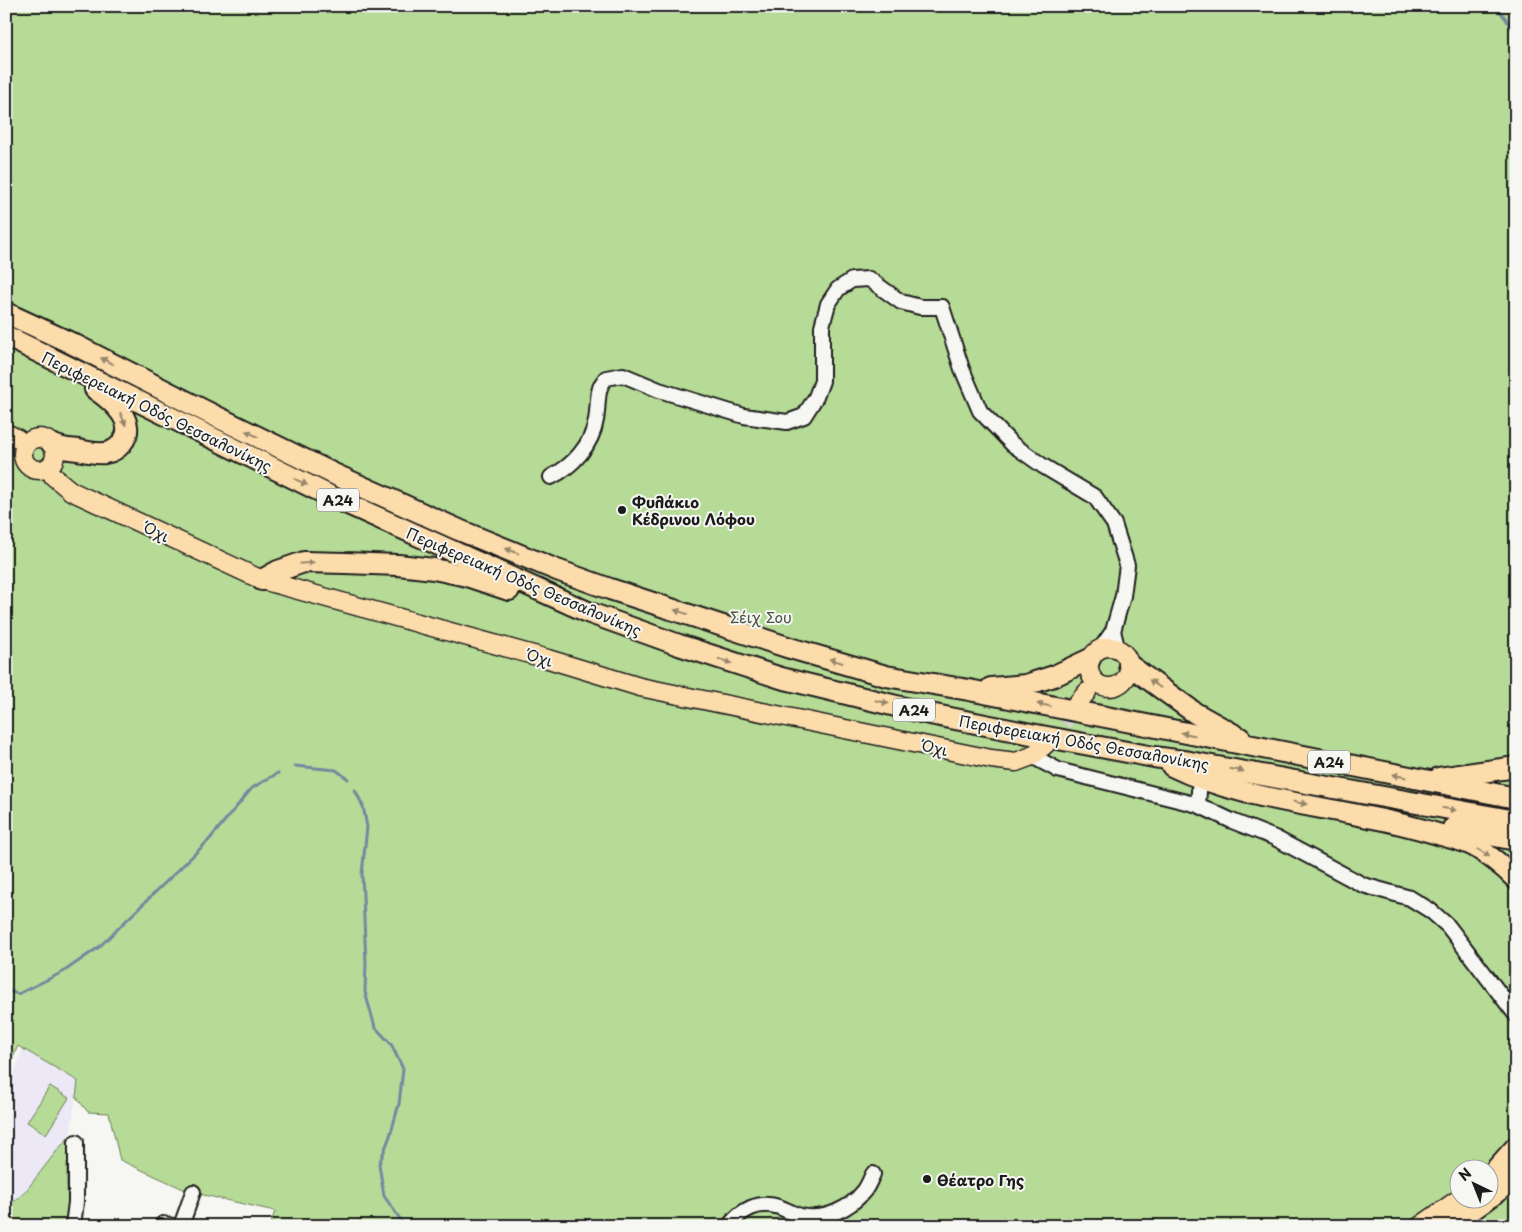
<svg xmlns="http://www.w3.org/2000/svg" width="1522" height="1232" viewBox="0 0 1522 1232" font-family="'Playpen Sans',sans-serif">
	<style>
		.built { fill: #ece8f5 }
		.green { fill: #b6db96; stroke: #697c59; fill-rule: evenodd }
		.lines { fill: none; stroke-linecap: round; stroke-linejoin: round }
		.stream { stroke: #73899f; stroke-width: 3 }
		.major-tunnel { stroke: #d5d5d2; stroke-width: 18; stroke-dasharray: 18 9; stroke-linecap: butt }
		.minor-casing { stroke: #1c1c1c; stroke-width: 18 }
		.major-casing { stroke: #1c1c1c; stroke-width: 21 }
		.highway-casing { stroke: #1c1c1c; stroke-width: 24 }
		.minor { stroke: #f6f6f2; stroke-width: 14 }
		.major { stroke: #fddcac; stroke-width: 18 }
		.highway { stroke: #fddcac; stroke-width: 20 }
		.oneway { fill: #98866b }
		.poi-dot { fill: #1c1c1c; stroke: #f6f6f2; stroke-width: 2 }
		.labels { text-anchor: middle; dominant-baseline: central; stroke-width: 4; stroke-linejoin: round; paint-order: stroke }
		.shield { fill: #f6f6f2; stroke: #5d5d5c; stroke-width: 1 }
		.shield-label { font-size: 14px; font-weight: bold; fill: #1c1c1c }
		.street-label { font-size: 15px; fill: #1c1c1c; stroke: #f6f6f2 }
		.poi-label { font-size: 15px; font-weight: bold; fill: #1c1c1c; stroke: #f6f6f2; text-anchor: start }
		.park-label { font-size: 15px; fill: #4a5541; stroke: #f6f6f2 }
	</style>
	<rect width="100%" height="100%" fill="#f6f6f2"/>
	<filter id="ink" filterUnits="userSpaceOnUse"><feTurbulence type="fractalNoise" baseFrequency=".02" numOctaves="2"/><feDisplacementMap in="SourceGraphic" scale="10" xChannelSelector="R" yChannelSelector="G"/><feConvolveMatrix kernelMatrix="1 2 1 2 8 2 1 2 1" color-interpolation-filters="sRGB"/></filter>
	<g filter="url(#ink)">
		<polygon class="built" points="23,1049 78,1081 70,1136 55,1153 25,1192 6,1209 6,1093"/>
		<g class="green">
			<path d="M6,6H1516V1226H270L275,1211L190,1192L120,1160L109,1113L88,1112L76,1097L78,1081L18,1046L6,1071ZM1460,1170H1490V1200H1460Z"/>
			<polygon points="50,1086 69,1098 46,1134 27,1122"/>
			<path d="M70,1136C72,1149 67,1156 67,1167C66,1187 69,1206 68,1226H6V1209L25,1192L55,1153Z"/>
		</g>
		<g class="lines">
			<g class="stream">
				<polyline points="1496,6 1506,19 1516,36"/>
				<polyline points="295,766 336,770 348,779"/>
				<polyline points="355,790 363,806 367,827 362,874 366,963 365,992 375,1027 391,1044 403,1069 399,1104 390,1136 379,1164 384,1196 405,1226"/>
				<polyline points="6,855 9,892 6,899"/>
				<polyline points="6,990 18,994 63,972 99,947 209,840 252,788 278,773"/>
			</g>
			<polyline class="major-tunnel" points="1046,744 1076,705"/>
			<g class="minor-casing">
				<g id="minor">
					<path d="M551,477C573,466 592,445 596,420C598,410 597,397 600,388C601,384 604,381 606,378L623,375L659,390L744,416L787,422L804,416L816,397L822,381V326L828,304L838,289L852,280L869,279L901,302L920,307H942L962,369L980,411L1012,444L1043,466L1095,497L1114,524L1127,565L1123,596L1113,631"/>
					<polyline points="1101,648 1113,631 1116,643 1120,651"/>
					<polyline points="1032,756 1058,770 1198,805 1232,821 1275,838 1363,885 1410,898 1431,911 1448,926 1516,1015"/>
					<polyline points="1198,805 1200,778"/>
					<polyline points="163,1224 174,1226"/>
					<polyline points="73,1226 76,1202 76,1142"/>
					<polyline points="181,1226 193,1192"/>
					<path d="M729,1226C741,1210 759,1200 779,1207C787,1210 793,1214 801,1216C824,1221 850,1209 864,1191C868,1186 870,1180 873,1174"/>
				</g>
			</g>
			<g class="major-casing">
				<g id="major">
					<polyline points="6,433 18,439"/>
					<circle cx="39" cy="454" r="16"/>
					<polyline points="53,476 71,491 262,580 548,659 640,687 991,759 1016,762 1032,756 1046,744"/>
					<circle cx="1109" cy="667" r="20"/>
					<polyline points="1076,705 1087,692"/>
					<polyline points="1420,1226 1460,1198"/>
				</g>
			</g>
			<g class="highway-casing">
				<g id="highway">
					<polyline points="6,313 71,343 205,411 336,475 459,530 557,570 610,589 790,648 886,676 969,690 1516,798"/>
					<polyline points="6,336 328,495 590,613 679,645 781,678 925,713 1031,734 1154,757 1190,762 1516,821"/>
					<path d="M52,444C60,449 69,449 78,450C87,452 96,454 105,453C111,452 117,449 121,444C140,423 111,400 95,389"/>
					<polyline points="262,580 278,571 304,562 345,563 398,565 434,569 467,576 509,590"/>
					<polyline points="1129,665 1195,713 1240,738"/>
					<polyline points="991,688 1026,685 1054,676 1090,659"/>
					<path d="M1172,766C1231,795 1299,803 1363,816C1390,821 1415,827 1441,835C1452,838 1464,841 1474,846C1489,855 1503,866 1516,879"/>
					<polyline points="1439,778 1516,767"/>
					<polyline points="1453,828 1516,840"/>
					<polyline points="1490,1176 1516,1147"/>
					<polyline points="1490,1197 1516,1177"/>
					<polyline points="1449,1226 1486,1200"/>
				</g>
			</g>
			<use href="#minor" class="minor"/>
			<use href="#major" class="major"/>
			<use href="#highway" class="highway"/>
		</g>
		<defs><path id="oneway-solid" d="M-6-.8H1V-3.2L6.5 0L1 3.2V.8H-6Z" transform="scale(1.25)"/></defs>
		<g class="oneway">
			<use href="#oneway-solid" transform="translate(107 361) rotate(-153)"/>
			<use href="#oneway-solid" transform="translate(123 419) rotate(66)"/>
			<use href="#oneway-solid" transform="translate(252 434) rotate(-154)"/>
			<use href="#oneway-solid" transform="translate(301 482) rotate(26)"/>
			<use href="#oneway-solid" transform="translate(512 551) rotate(-158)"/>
			<use href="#oneway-solid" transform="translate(307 563) rotate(-5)"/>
			<use href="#oneway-solid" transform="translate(681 612) rotate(-162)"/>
			<use href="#oneway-solid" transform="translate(725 661) rotate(18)"/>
			<use href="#oneway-solid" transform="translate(836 661) rotate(-164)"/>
			<use href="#oneway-solid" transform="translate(1155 684) rotate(-145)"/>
			<use href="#oneway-solid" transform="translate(882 702) rotate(14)"/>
			<use href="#oneway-solid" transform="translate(1044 705) rotate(-169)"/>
			<use href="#oneway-solid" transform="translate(1188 734) rotate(-169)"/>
			<use href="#oneway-solid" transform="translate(1237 770) rotate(10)"/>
			<use href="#oneway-solid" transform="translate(1399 776) rotate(-169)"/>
			<use href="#oneway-solid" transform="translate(1300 803) rotate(11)"/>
			<use href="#oneway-solid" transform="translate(1449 809) rotate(10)"/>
			<use href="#oneway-solid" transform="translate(1484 853) rotate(32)"/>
		</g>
	</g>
	<g class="poi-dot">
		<circle cx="622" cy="510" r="5"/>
		<circle cx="927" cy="1179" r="5"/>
	</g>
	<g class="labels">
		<g class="shield">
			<rect x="317" y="488.5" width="42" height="23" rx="4"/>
			<rect x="893" y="698.5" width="42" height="23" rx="4"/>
			<rect x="1308" y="750.5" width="42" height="23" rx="4"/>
		</g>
		<g class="shield-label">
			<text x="338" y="500">Α24</text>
			<text x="914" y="710">Α24</text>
			<text x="1329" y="762">Α24</text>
		</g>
		<g class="street-label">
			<text transform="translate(157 411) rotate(26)">Περιφερειακή Οδός Θεσσαλονίκης</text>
			<text transform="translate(157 531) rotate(25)">Όχι</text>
			<text transform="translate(524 581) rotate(23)">Περιφερειακή Οδός Θεσσαλονίκης</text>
			<text transform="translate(540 657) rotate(16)">Όχι</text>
			<text transform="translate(1084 742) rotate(10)">Περιφερειακή Οδός Θεσσαλονίκης</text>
			<text transform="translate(935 747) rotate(12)">Όχι</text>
		</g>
		<g class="poi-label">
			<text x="632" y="501">Φυλάκιο<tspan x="632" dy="17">Κέδρινου Λόφου</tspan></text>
			<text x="937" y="1179">Θέατρο Γης</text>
		</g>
		<g class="park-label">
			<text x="761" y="616">Σέιχ Σου</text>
		</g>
	</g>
	<rect width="1522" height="1232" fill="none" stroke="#f6f6f2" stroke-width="25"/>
	<rect x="12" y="12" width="1497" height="1207" fill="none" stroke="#1c1c1c" stroke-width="2" filter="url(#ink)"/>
	<g transform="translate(1474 1184) rotate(317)"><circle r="24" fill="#f6f6f2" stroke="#9f9f9c"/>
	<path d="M0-4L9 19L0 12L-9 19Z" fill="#1c1c1c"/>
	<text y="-8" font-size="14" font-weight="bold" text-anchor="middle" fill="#1c1c1c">N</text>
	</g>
</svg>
